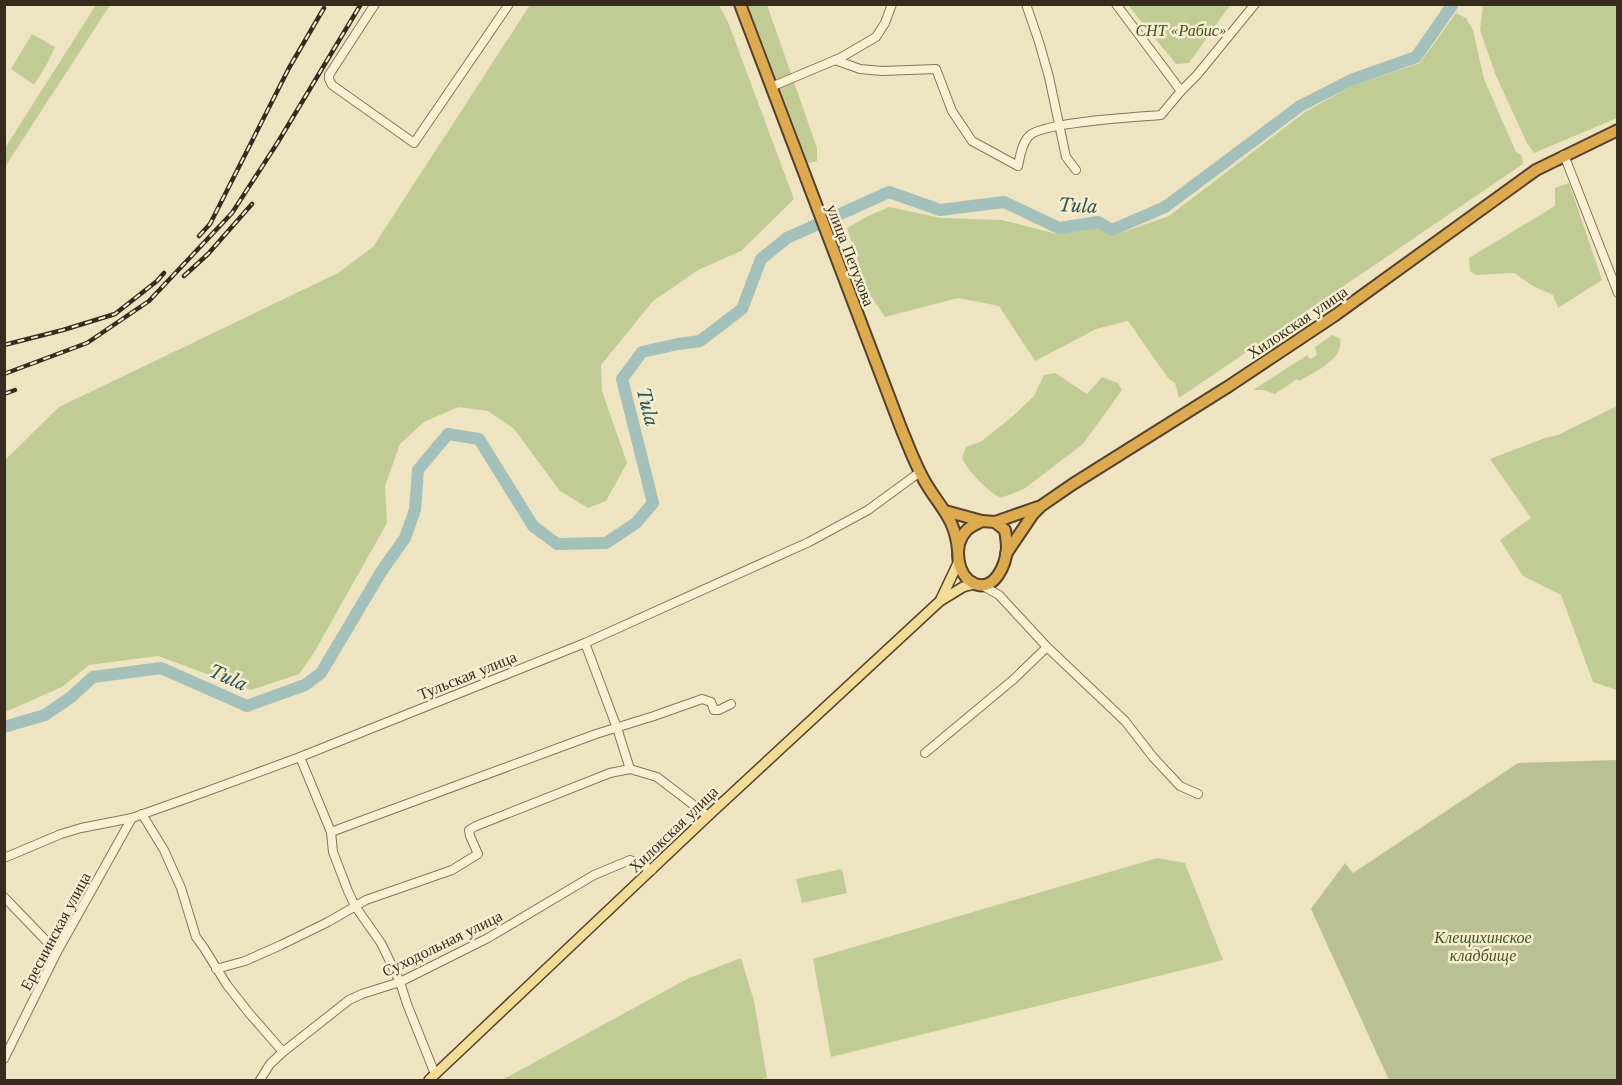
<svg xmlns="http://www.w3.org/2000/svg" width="1622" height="1085" viewBox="0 0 1622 1085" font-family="'Libre Baskerville',serif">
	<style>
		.green { fill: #c1cc95 }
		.cemetery { fill: #b8c094 }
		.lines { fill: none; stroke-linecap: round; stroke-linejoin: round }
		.river { stroke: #a3c0ba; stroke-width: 12 }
		.minor-casing { stroke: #877558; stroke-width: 10 }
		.major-casing { stroke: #55422d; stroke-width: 12 }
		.highway-casing { stroke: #55422d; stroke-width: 14 }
		.minor { stroke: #f9f0d4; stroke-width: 8 }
		.major { stroke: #f2dc98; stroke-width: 9 }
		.highway { stroke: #deaa50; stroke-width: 10 }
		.rail-casing { stroke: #372b1d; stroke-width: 4.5 }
		.rail { stroke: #f5edd0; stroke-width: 2; stroke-dasharray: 7; stroke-linecap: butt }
		.labels { text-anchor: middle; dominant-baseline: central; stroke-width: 5; stroke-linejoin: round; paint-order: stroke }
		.park-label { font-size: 16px; font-style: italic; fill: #445323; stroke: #f5edd0 }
		.street-label { font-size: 16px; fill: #372b1d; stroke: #f5edd0 }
		.water-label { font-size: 18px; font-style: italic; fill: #2c5657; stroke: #f5edd0 }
	</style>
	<rect width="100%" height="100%" fill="#eee4c1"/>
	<g class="green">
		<polygon points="96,5 110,5 5,167 5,148"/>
		<polygon points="530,5 719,5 728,22 794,199 741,251 698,270 653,301 601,365 602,391 627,463 606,501 588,508 560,491 514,429 488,411 458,407 424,422 400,444 385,486 387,523 315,651 299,674 251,690 158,656 89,665 62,687 5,712 5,460 59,407 338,273 373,247"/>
		<polygon points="748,5 767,5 817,148 817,161 808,163"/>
		<polygon points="1128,5 1230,5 1189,63 1176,64"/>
		<polygon points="1483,5 1617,5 1617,118 1534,153 1527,143 1496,76 1480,30"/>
		<polygon points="1456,13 1466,18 1473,30 1484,79 1516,152 1522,156 1523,164 1179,398 1175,383 1168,378 1128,321 1096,329 1035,361 999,306 958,298 885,317 868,292 847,228 868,216 889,207 941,218 1002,220 1057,234 1096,228 1112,236 1169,216 1305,112 1352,86 1420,63"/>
		<polygon points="32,34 55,47 48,62 34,85 11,69"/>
		<polygon points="1569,183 1602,280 1558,308 1553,295 1533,286 1514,273 1476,275 1470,271 1469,258 1555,206 1555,188"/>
		<path d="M1332,335L1340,339C1344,360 1314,372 1299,381L1297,379L1275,394L1264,390H1253L1307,355L1310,359L1317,355L1315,347Z"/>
		<path d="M1055,373L1087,394L1102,377L1118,383L1122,390L1083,444L1024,489L1001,498C988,492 968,471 962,458L966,447L982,441L1013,416L1034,396L1044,375Z"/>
		<polygon points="1617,406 1617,690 1593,682 1561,595 1523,576 1500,540 1531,518 1490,459 1545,438 1558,435"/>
		<polygon points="1157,858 1185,863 1223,960 831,1057 813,959"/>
		<polygon points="842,869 847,893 802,903 796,879"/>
		<polygon points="741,958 754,1001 767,1078 757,1080 502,1080 687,979"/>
	</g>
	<polygon class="cemetery" points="1617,760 1617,1080 1389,1080 1311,909 1345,863 1353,873 1518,763"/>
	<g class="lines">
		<polyline class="river" points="4,727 45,715 71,697 93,677 161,668 247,706 305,685 321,673 381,572 405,538 415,510 418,470 448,434 479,439 533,526 557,544 606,543 636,523 653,503 622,379 642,352 678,344 700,341 742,309 761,259 787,238 889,192 940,210 1004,202 1059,228 1098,222 1112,230 1165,207 1300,106 1351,80 1416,57 1453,4"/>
		<g class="minor-casing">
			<g id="minor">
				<polyline points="375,4 329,75 329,79 332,85 414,143 509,4"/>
				<polyline points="1026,4 1039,42 1049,77 1066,157 1076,170"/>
				<polyline points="1116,4 1181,91"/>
				<path d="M835,60L860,69L882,71L936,69L952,111L972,141L1018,166C1020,156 1022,143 1029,136C1042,122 1139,117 1161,115L1181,91L1197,75L1255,4"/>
				<polyline points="771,87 840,58 876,37 885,23 892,4"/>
				<polyline points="1564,155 1618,293"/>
				<polyline points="981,585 999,595 1047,647 1125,721 1153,757 1180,786 1198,794"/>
				<polyline points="585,643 617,728 630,769 657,777 708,816"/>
				<polyline points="925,753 1014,679 1047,647"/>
				<polyline points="300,757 331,832 333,852 348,891 355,906 381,943 400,982 407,1004 435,1074"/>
				<polyline points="142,814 164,850 181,888 196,937 204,948 227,985 249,1013 283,1052"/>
				<polyline points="331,832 596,734 654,716 702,699 711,702 714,710 719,710 731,704"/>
				<polyline points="4,858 61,834 81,828 132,818 205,792 300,757 585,643 809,542 868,510 920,472"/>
				<polyline points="4,897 57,952"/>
				<polyline points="216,969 245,961 281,945 328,922 366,900 452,870 478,854 470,836 469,830 476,826 610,773 630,769"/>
				<polyline points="4,1059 57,952 132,818"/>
				<polyline points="260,1080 270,1064 283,1052 349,1000 362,994 400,982 488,938 594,875 630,860 652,870"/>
			</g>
		</g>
		<g class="major-casing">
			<g id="major">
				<polyline points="941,599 959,561"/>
				<polyline points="429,1080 708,816 940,601 963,587 974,584"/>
			</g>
		</g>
		<g class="highway-casing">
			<g id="highway">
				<path d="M740,4L901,428C908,445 915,464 924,480C939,507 955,517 958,550"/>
				<polyline points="945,511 982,521"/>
				<path d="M982,521L995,522L1005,530C1006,536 1007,542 1007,548C1006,564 995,592 975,584C956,576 953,545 966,531C970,526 977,524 982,521Z"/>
				<polyline points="995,522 1038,507"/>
				<polyline points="1006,554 1033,514 1041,506 1073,484 1229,386 1334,316 1536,170 1618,130"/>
			</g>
		</g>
		<use href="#minor" class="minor"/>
		<use href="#major" class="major"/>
		<use href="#highway" class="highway"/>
		<g class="rail-casing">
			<g id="rail">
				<polyline points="199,236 210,224 289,68 324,8"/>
				<polyline points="184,276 208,254 252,204"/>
				<polyline points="4,345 63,330 115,314 157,281 164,273"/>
				<polyline points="4,374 87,343 149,301 232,213 278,142 361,4"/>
				<polyline points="4,394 15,390"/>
			</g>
		</g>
		<use href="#rail" class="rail"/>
	</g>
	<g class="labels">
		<g class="park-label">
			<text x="1181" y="30">СНТ «Рабис»</text>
			<text x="1483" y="937">Клещихинское<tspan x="1483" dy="18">кладбище</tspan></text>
		</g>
		<g class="street-label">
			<text transform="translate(851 255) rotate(69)">улица Петухова</text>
			<text transform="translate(1297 322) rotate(-34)">Хилокская улица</text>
			<text transform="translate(467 675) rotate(-22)">Тульская улица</text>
			<text transform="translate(673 829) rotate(-44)">Хилокская улица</text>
			<text transform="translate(55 931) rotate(-62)">Ереснинская улица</text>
			<text transform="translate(442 943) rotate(-26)">Суходольная улица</text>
		</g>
		<g class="water-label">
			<text transform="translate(1078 206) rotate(3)">Tula</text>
			<text transform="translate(647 407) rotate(76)">Tula</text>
			<text transform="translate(228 678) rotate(24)">Tula</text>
		</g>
	</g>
	<rect width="1622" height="1085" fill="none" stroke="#372b1d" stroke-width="12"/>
</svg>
